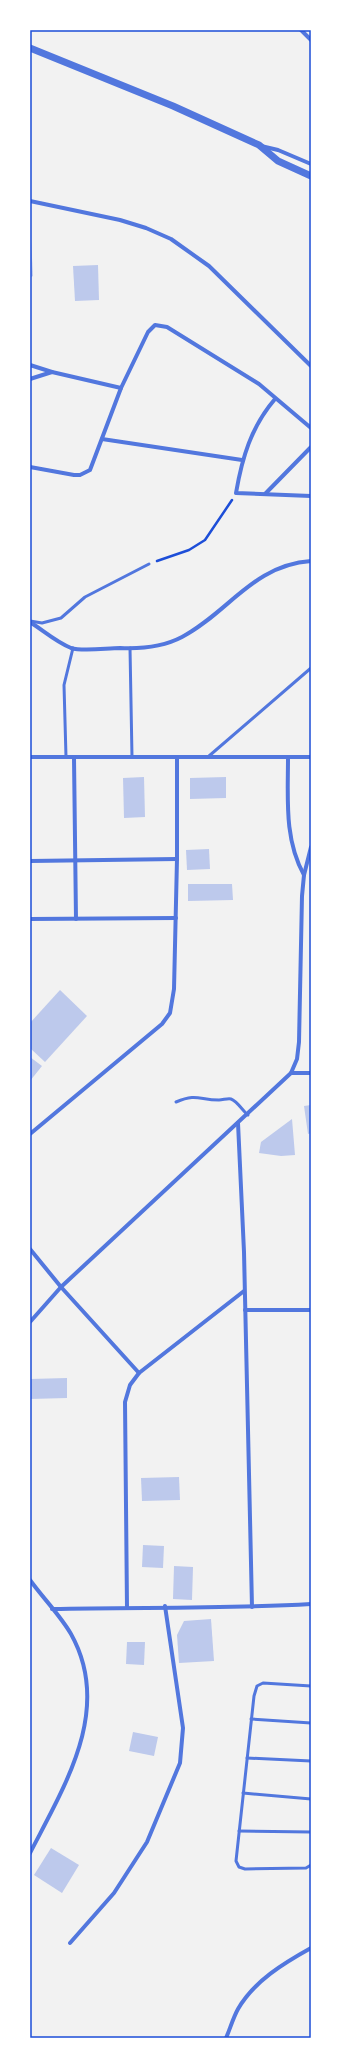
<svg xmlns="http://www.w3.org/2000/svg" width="341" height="2068" viewBox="0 0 341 2068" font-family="Raleway,sans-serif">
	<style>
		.building { fill: #bdc9ec }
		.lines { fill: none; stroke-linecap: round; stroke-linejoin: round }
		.path { stroke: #1d4ed8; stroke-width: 2.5 }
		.service { stroke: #5277de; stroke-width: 3 }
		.minor { stroke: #5277de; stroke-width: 4 }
		.tertiary { stroke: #5277de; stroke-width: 7 }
		.neatline { fill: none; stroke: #1d4ed8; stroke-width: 1.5 }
	</style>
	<rect width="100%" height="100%" fill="#f2f2f2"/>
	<g class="building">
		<polygon points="30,221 33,276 30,278"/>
		<polygon points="98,265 99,300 75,301 73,266"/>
		<polygon points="144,777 145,817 124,818 123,778"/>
		<polygon points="226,777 226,798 190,799 190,778"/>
		<polygon points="209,849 210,869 187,870 186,850"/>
		<polygon points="188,884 232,884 233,900 188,901"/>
		<polygon points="60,990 87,1016 45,1062 30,1048 30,1023"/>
		<polygon points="30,1057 42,1066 30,1081"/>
		<polygon points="311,1105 311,1133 308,1134 304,1106"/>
		<polygon points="292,1119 295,1155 281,1156 259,1153 261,1142"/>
		<polygon points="67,1378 67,1398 30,1399 30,1379"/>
		<polygon points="179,1477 180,1500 142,1501 141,1478"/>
		<polygon points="143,1545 164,1546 163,1568 142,1567"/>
		<polygon points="174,1566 193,1567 192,1600 173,1599"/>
		<polygon points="211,1619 214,1661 179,1663 177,1635 184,1621"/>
		<polygon points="127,1642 145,1642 144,1665 126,1664"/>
		<polygon points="133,1732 158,1737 154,1756 129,1751"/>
		<polygon points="51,1848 79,1865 62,1893 34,1875"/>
	</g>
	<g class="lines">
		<polyline class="path" points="157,561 189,550 205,540 232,500"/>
		<g class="service">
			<polyline points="30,621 42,623 61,618 85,597 149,564"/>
			<polyline points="130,648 132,757"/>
			<polyline points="209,756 311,668"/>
			<polyline points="66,757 64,685 73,648"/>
			<path d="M176,1102C197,1093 199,1100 219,1100C223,1100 228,1098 231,1099C237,1101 243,1111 248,1115"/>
			<polyline points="311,1686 263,1683 257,1686 254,1696 236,1861 239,1867 245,1869 306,1868 311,1865"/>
			<polyline points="251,1719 311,1723"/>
			<polyline points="247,1758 311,1761"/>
			<polyline points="243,1793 311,1799"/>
			<polyline points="239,1831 311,1832"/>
		</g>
		<g class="minor">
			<polyline points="301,30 311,40"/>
			<polyline points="261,146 278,150 311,164"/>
			<polyline points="30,201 120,220 146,228 171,239 209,266 311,366"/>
			<polyline points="30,365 52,372 121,388"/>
			<polyline points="30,379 52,372"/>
			<path d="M275,399C251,427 242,458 236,493L311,496"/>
			<polyline points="102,439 242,460"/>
			<polyline points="30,467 74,475 80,475 90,470 121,388 148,332 155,325 167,327 259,384 311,428"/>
			<polyline points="265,494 311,447"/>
			<path d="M30,622C44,631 56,642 71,648C83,652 107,648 120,648C141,649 163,647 182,637C229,612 253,565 311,561"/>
			<polyline points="30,757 311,757"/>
			<polyline points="74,758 76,919"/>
			<path d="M288,758C288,798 284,839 304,875"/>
			<polyline points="30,861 177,859"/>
			<polyline points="30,919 176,918"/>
			<polyline points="291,1073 311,1073"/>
			<polyline points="238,1123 244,1252 252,1607"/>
			<polyline points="30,1134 162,1024 170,1013 174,989 177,859 177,758"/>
			<polyline points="30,1249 61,1287 139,1373"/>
			<polyline points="245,1310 311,1310"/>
			<polyline points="30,1322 61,1287 291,1073 297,1059 299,1042 302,896 304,875 311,847"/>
			<path d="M30,1580C43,1598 60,1615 71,1634C113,1709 65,1785 30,1853"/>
			<polyline points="127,1608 125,1402 130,1385 139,1373 244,1291"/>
			<path d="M52,1609C138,1607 225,1609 311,1604"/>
			<polyline points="70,1943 114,1893 147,1842 180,1763 183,1728 165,1606"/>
			<path d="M226,2038C230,2029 233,2018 238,2009C254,1981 284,1963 311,1948"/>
		</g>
		<polyline class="tertiary" points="30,48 173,106 259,145 278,161 311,176"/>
	</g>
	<rect width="341" height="2068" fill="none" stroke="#ffffff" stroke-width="62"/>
	<rect x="31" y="31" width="279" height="2006" class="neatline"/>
</svg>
